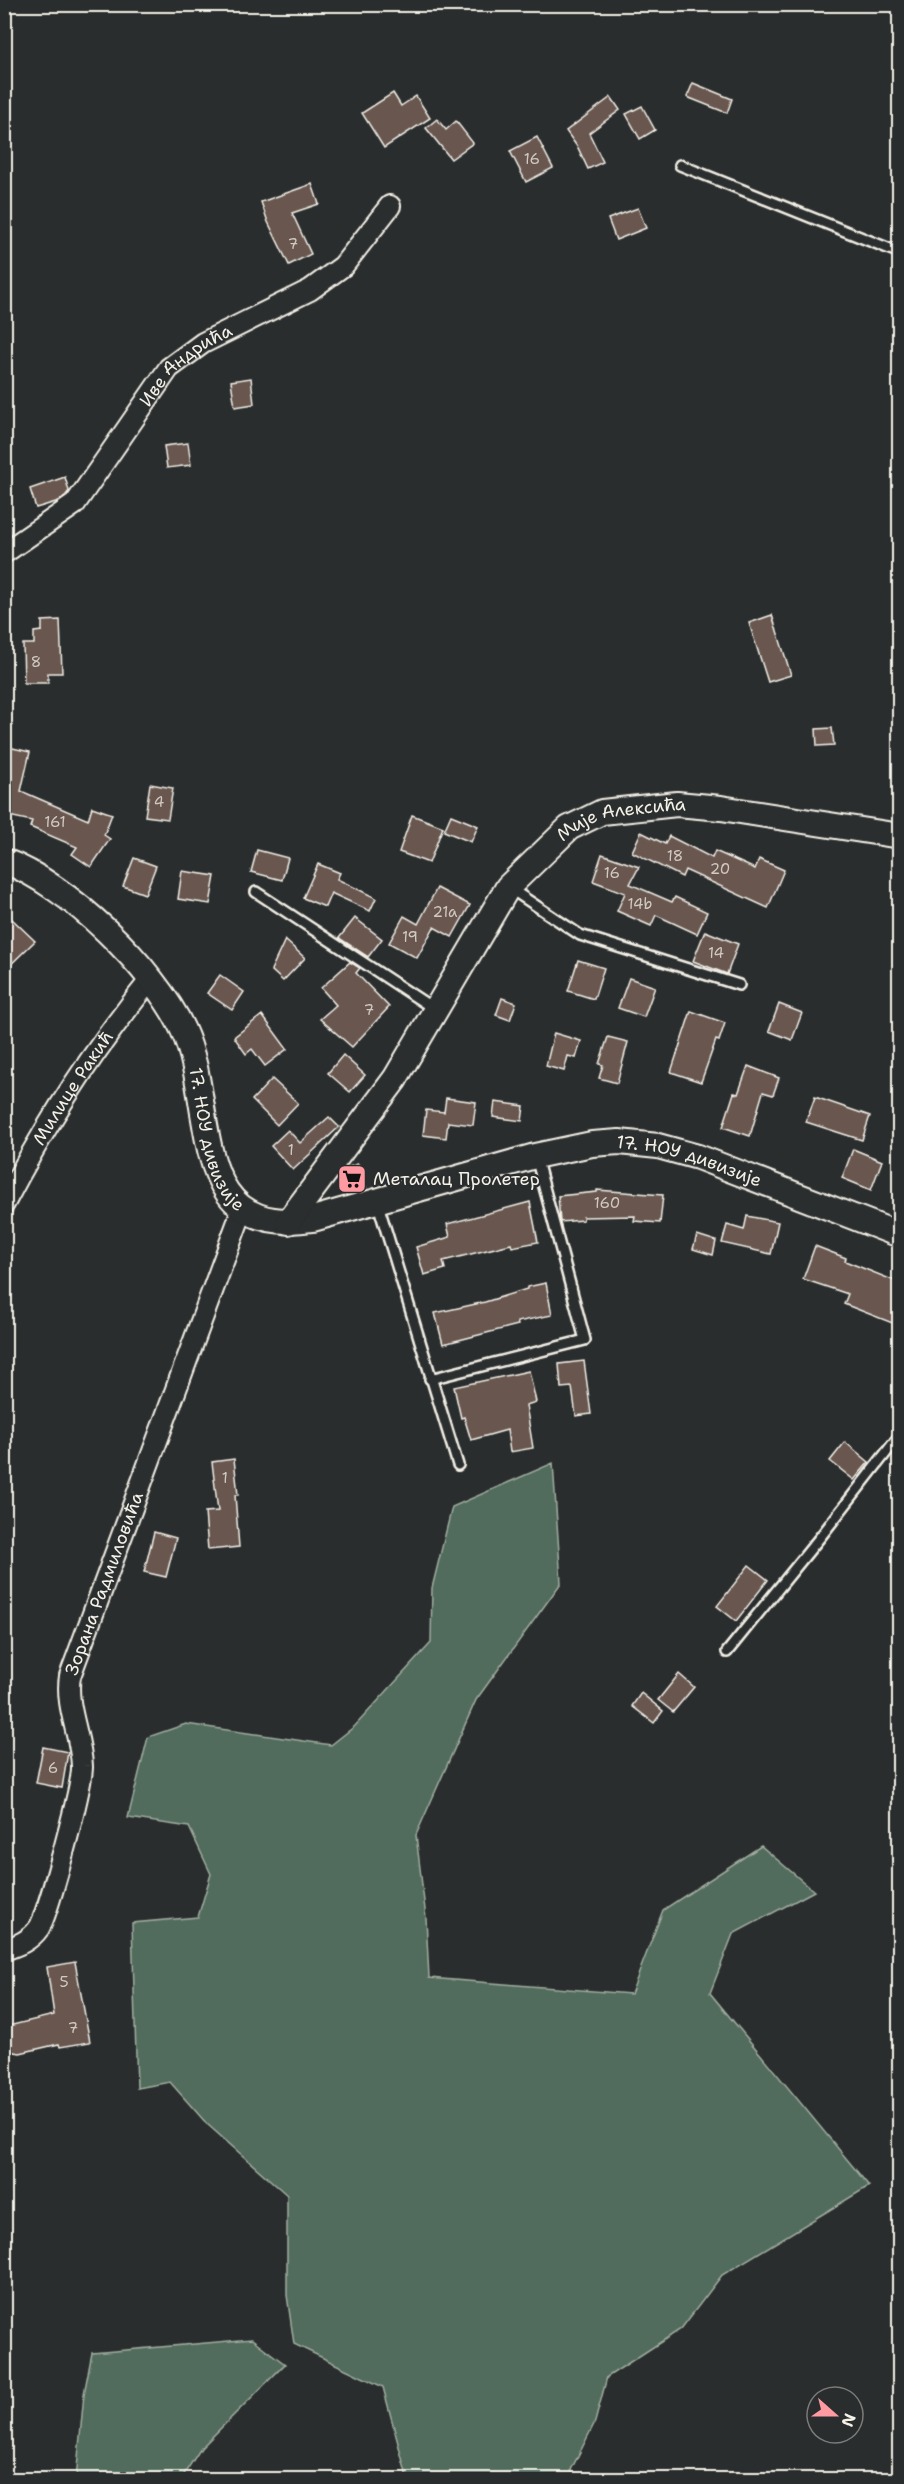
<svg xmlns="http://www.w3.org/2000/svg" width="904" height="2484" viewBox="0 0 904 2484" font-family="'Shantell Sans',sans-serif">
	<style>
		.green { fill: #516c5c; stroke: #a2aea2; stroke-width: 1.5 }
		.building { fill: #67574f; stroke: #f4f1e8; stroke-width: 1.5 }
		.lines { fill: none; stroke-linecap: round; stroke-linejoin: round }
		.service-casing { stroke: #f4f1e8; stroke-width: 14 }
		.minor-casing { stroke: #f4f1e8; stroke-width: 24 }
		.tertiary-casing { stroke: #f4f1e8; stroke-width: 28 }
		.service { stroke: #2a2d2e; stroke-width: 9 }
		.minor { stroke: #2a2d2e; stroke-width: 20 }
		.tertiary { stroke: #2a2d2e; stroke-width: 24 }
		.labels { text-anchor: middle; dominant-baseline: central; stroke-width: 4.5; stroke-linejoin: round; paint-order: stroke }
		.number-label { font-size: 15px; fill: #d1cac2 }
		.street-label { font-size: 18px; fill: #f4f1e8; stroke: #2a2d2e }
		.poi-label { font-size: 18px; fill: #f4f1e8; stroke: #2a2d2e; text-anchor: start }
	</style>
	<rect width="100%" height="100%" fill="#2a2d2e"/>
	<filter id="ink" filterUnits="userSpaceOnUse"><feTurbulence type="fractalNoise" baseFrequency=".0167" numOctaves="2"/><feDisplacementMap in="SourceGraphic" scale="12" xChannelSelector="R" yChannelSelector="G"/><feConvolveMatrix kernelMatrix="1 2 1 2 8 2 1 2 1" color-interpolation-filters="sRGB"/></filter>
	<g filter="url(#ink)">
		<g class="green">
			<polygon points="553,1463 561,1583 476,1700 416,1835 426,1918 429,1978 631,1994 663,1910 761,1846 814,1891 733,1934 710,1993 869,2186 722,2275 681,2329 607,2377 595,2422 571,2470 576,2479 405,2479 406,2473 383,2387 294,2344 287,2295 287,2195 207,2124 170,2082 137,2088 132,1923 198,1917 211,1874 189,1827 128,1818 148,1737 186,1724 331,1745 355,1726 431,1643 432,1588 452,1507"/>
			<polygon points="252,2339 285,2364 201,2448 183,2476 174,2480 76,2479 84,2394 92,2353"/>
		</g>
		<g class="building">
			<polygon points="693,83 732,99 727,113 687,97"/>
			<polygon points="393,93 401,106 416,96 430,118 384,148 362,113"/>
			<polygon points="611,97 620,110 589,133 603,162 588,169 578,148 566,131"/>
			<polygon points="642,106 655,130 640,139 626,114"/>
			<polygon points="437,119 446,130 456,121 473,143 451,159 426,128"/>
			<polygon points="537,137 553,168 526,182 510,151"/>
			<polygon points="312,184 319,204 292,213 311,254 289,265 268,222 261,202"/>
			<polygon points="638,208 646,228 616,240 608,219"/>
			<polygon points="251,378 254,404 235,407 231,381"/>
			<polygon points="188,443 191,465 167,468 164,446"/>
			<polygon points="65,477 69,491 66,495 59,501 36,508 30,489"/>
			<polygon points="772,615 791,675 768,682 749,623"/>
			<polygon points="60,620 62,673 48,673 48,683 24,683 23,644 34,644 34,632 42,631 42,621"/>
			<polygon points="832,728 834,745 817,746 816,729"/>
			<polygon points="4,746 30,752 21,791 88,820 92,807 112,814 104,835 110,839 91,867 72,854 77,847 30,827 32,821 4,815"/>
			<polygon points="150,784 173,788 168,819 145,816"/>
			<polygon points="412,815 443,827 429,863 399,852"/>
			<polygon points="451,815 478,826 471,842 444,831"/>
			<polygon points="641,832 665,844 669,836 712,858 715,851 755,869 759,859 784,870 768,908 685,870 682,877 632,852"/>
			<polygon points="257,850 288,858 282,880 251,872"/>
			<polygon points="602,854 639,867 630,884 672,902 675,897 707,912 697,934 656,915 651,926 617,911 625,893 593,881"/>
			<polygon points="134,858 156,866 145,894 123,886"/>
			<polygon points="318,864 340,873 337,879 376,898 370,911 331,893 325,907 303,898"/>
			<polygon points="182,871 215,876 210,904 178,899"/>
			<polygon points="437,888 470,905 452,937 434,927 417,958 389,943 404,916 418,924"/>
			<polygon points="355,918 382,939 368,957 339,938"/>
			<polygon points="12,919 35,941 4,971 4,927"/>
			<polygon points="705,931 738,944 727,974 693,961"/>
			<polygon points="285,940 305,958 283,981 271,970"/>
			<polygon points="578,960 604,968 594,999 568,991"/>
			<polygon points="350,962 360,968 356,973 389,1007 352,1047 320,1019 336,1005 321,988"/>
			<polygon points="220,975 244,992 232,1010 207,993"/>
			<polygon points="629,978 655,987 644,1017 618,1008"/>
			<polygon points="502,998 516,1003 510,1020 496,1015"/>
			<polygon points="779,1004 802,1013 792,1040 769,1031"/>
			<polygon points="691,1011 725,1023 719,1041 716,1040 701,1082 671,1072"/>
			<polygon points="262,1015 287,1049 265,1066 252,1049 246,1054 234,1037"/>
			<polygon points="554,1033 581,1041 576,1058 568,1056 564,1071 546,1066"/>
			<polygon points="608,1037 628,1042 617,1083 599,1078 603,1065 599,1064"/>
			<polygon points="343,1055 365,1075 350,1092 328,1073"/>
			<polygon points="748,1066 779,1078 773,1095 763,1092 750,1136 723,1127 734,1093 738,1094"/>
			<polygon points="272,1079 298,1103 277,1125 252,1100"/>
			<polygon points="815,1097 870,1116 862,1140 806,1122"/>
			<polygon points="446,1098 476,1102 473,1125 448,1122 446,1138 423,1135 426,1110 444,1112"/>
			<polygon points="495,1102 524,1106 522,1121 493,1117"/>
			<polygon points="329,1117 339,1127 293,1170 271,1146 288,1130 300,1143"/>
			<polygon points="853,1149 882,1161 871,1190 842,1178"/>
			<polygon points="358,1164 366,1187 346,1194 340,1176 346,1168"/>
			<polygon points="597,1190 663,1195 660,1223 634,1221 635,1216 583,1217 583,1220 560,1222 558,1196 597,1192"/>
			<polygon points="530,1202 538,1242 512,1247 511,1244 443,1261 445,1269 424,1275 416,1247 450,1237 447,1224"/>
			<polygon points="747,1216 778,1222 771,1254 722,1243 727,1225 744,1230"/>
			<polygon points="697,1235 716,1241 713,1255 693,1249"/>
			<polygon points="815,1246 846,1258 845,1261 900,1283 900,1326 844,1304 848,1294 803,1279"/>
			<polygon points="546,1283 552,1315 517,1322 518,1325 443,1344 435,1313 485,1302 527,1289 527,1287"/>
			<polygon points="584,1361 591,1414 576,1416 572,1387 561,1388 559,1364"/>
			<polygon points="529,1371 536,1402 526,1405 533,1448 510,1452 507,1430 471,1440 464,1417 461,1418 454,1387"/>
			<polygon points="845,1442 869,1462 854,1480 830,1461"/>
			<polygon points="234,1459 238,1495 235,1495 239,1547 208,1550 205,1512 218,1511 212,1462"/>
			<polygon points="154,1532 176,1538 166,1577 144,1572"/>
			<polygon points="749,1565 768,1580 736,1621 717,1606"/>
			<polygon points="679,1674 694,1687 673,1712 658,1700"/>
			<polygon points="641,1693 663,1711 654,1723 632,1706"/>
			<polygon points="43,1747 68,1752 62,1788 36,1783"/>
			<polygon points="75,1962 90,2042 60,2047 59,2044 20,2053 4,2050 4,2027 54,2015 47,1967"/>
		</g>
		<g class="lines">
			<g class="service-casing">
				<g id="service">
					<polyline points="680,165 900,253"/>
					<polyline points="508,887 580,935 739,985"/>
					<polyline points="256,892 434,1009"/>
					<polyline points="377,1201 458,1465"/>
					<polyline points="430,1379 585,1340 536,1157"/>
					<polyline points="727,1652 821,1536 900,1435"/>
				</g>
			</g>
			<g class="minor-casing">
				<g id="minor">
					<path id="s1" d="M4,553L75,504L169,368L203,343L310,290L343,266L390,206"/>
					<path id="s2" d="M4,1204C46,1123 93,1050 151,979"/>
					<path id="s3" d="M4,1950C18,1945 30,1941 39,1928C48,1914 83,1784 82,1766C81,1735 65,1707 70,1676L243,1208"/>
				</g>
			</g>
			<g class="tertiary-casing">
				<g id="tertiary">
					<path id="s4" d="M4,861C68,884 155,969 183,1030C218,1105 184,1239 313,1219L535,1156L592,1144L619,1142L658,1146L698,1157L900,1235"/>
					<path id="s5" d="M288,1222L395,1079L508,887L569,828L602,812L677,804L721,808L900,836"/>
				</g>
			</g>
			<use href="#service" class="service"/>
			<use href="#minor" class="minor"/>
			<use href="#tertiary" class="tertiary"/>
		</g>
	</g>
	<defs>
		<g id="supermarket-square" transform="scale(1.5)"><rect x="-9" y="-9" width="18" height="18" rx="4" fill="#ff9aa2" stroke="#2a2d2e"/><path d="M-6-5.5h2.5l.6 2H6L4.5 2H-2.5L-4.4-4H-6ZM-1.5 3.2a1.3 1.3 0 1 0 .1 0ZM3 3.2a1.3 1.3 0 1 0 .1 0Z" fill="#111"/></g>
	</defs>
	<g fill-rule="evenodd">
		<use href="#supermarket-square" x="352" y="1179"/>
	</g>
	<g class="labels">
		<g class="number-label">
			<text x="532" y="159">16</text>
			<text x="293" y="244">7</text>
			<text x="36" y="662">8</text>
			<text x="159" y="802">4</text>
			<text x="55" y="822">161</text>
			<text x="675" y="856">18</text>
			<text x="720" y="869">20</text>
			<text x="612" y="873">16</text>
			<text x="640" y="904">14b</text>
			<text x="445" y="912">21a</text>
			<text x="410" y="937">19</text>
			<text x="716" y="953">14</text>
			<text x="369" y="1010">7</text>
			<text x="291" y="1150">1</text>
			<text x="607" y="1203">160</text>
			<text x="225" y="1478">1</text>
			<text x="53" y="1768">6</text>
			<text x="64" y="1982">5</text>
			<text x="73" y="2028">7</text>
		</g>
		<g class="street-label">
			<text stroke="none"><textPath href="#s1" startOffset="266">Иве Андрића</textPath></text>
			<text stroke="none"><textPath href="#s5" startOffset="540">Мије Алексића</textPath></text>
			<text stroke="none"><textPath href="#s2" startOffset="135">Милице Ракић</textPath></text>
			<text stroke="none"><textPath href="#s4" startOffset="366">17. НОУ дивизије</textPath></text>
			<text stroke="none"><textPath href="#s4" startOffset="904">17. НОУ дивизије</textPath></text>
			<text stroke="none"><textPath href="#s3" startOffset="400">Зорана Радмиловића</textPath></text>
		</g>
		<g class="poi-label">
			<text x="373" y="1179">Металац Пролетер</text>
		</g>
	</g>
	<rect width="904" height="2484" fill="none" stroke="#2a2d2e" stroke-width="24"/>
	<rect x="12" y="12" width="880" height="2460" fill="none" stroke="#f4f1e8" stroke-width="2" filter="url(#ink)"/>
	<g transform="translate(835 2415) rotate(111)"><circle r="28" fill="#2a2d2e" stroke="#7b7b78" stroke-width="1.5"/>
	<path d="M0-4.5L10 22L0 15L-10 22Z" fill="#ff9aa2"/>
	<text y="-9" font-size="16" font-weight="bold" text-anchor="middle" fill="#f4f1e8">N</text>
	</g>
</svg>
